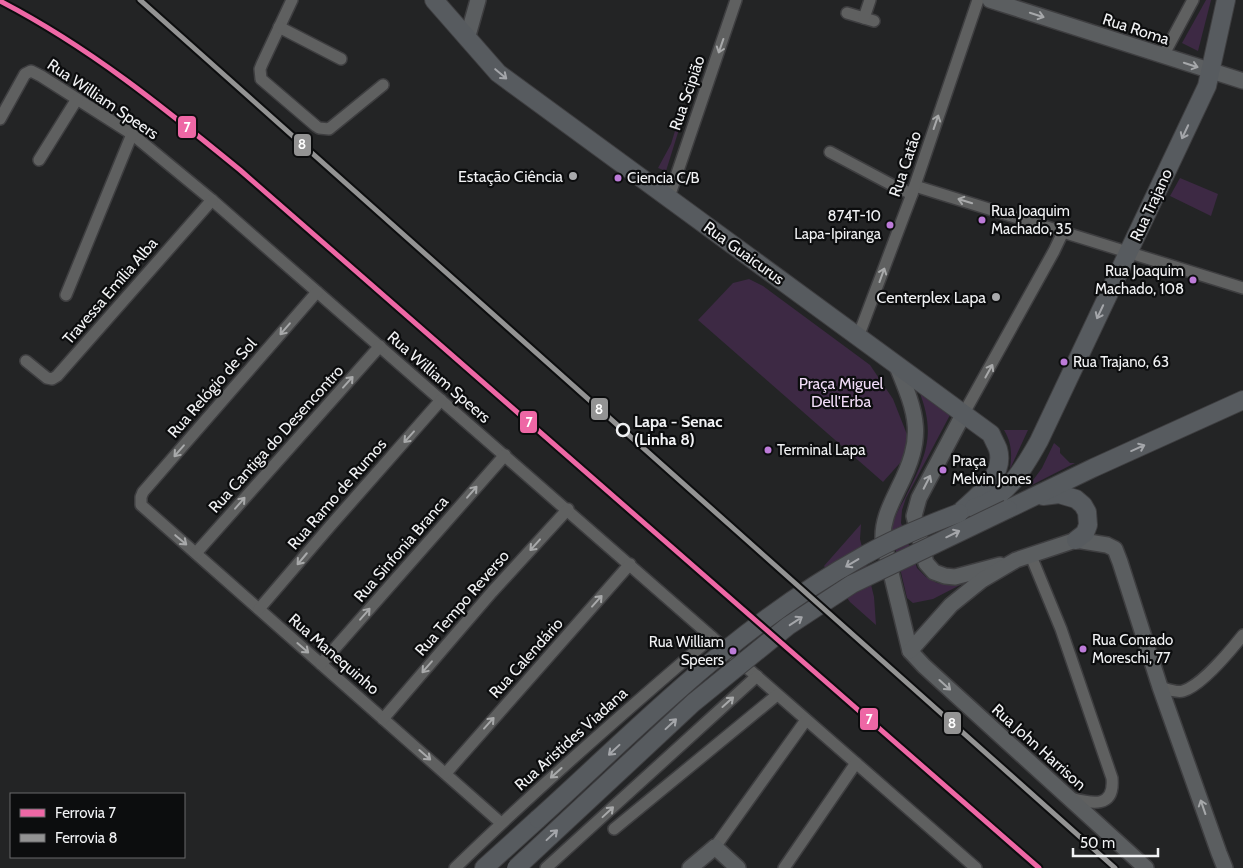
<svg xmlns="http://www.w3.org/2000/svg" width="1243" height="868" viewBox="0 0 1243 868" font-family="Cabin,sans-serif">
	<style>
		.green { fill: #3d2944 }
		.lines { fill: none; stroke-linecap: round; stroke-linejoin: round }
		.street-casing { stroke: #3e3e40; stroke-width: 14 }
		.secondary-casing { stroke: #3e3e40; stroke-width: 18 }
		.primary-casing { stroke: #3e3e40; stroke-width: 20 }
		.street { stroke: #5f6060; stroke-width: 11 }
		.secondary { stroke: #5b5e60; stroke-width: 15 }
		.primary { stroke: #575b5f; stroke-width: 18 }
		.primary-bridge-casing { stroke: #3e3e40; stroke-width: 20; stroke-linecap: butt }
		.primary-bridge { stroke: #575b5f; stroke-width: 18 }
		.rail-1-casing { stroke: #0c0d0e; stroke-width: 9 }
		.rail-2-casing { stroke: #0c0d0e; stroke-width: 9 }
		.rail-1 { stroke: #ee67a5; stroke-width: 5 }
		.rail-2 { stroke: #939393; stroke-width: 5 }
		.oneway { stroke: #a6a8aa }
		.oneway2 { stroke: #a8a9aa }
		.oneway3 { stroke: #a4a6aa }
		.poi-dot { fill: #a9aaac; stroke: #0c0d0e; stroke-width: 2 }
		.bus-dot { fill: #bd7bd9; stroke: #0c0d0e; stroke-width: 2 }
		.stop-dot { fill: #0c0d0e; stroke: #f1f2f4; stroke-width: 2.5 }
		.labels { text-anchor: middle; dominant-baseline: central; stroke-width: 4.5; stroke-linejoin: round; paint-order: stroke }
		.bus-label { font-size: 15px; fill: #f1f2f4; stroke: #0c0d0e; text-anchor: start }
		.street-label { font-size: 16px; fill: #f1f2f4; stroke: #0c0d0e }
		.poi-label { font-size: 16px; fill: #f1f2f4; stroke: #0c0d0e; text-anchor: end }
		.park-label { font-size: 16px; fill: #f0dbf7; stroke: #0c0d0e }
		.stop-label { font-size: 16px; font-weight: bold; fill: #f1f2f4; stroke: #0c0d0e; text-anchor: start }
		.line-badge { stroke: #0c0d0e; stroke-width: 2 }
		.badge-label { font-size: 14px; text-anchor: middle; font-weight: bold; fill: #fff }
	</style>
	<rect width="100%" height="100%" fill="#232425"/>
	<g class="green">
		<polygon points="1206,0 1211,0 1198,51 1182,43"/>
		<polygon points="678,121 681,123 666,171 658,168 671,144"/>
		<polygon points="1180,178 1218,194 1211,216 1170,196"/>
		<polygon points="749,279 763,286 870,365 893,399 908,437 908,454 883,482 698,320 733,283"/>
		<path d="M919,391L950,415L906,498L902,510L901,523L917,568L926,577L937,583L955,585L964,583L933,599L913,603L907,598L891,530C894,518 899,508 905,498C925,458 937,436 919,391Z"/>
		<path d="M1004,430H1028L1010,469C1012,455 1012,443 1004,430Z"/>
		<polygon points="1054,443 1060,448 1060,453 1070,463 1075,463 1028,487 1042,468"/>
		<polygon points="861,524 860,539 874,597 876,625 850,602 824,566"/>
	</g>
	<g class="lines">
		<g class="street-casing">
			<g id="street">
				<polyline points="292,0 262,64 260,69 261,79 316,126 319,128 329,129 383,85"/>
				<polyline points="847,13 874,21"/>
				<polyline points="864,18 870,0"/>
				<polyline points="279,27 341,59"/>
				<polyline points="1163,56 1193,0"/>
				<polyline points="0,119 25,74 31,71 41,76 132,134 212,200 976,868"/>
				<polyline points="830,152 894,186 912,194"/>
				<polyline points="39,160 77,99"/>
				<polyline points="915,186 1243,288"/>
				<polyline points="669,197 736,0"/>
				<polyline points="317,292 143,492 141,497 141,505 501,823"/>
				<polyline points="66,295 132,134"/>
				<polyline points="858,337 912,194 978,0"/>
				<polyline points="26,361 47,378 52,379 57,376 212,200"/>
				<polyline points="964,413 1054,251 1063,232"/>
				<polyline points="196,553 380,346"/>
				<path d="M1031,556L1061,629L1112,778C1115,810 1090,803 1070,798"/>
				<polyline points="259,609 331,525 441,400"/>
				<polyline points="321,664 505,455"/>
				<path d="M1160,687C1167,689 1176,693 1183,691C1201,686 1231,650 1243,635"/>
				<polyline points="383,719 492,592 568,509"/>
				<polyline points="446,773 630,564"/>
				<polyline points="614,829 777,695"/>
				<polyline points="715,847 806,720"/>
				<path d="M455,868C538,787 624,712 712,637"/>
				<polyline points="546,868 757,676"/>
				<polyline points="784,868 856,763"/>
			</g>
		</g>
		<g class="secondary-casing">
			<g id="secondary">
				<polyline points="990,0 1243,81"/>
				<polyline points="467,39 478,0"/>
				<path d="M896,364C918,417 925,436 898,489C890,506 882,521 883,540L910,651L924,666L1146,868"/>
				<polyline points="964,413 919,498 914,516 926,563 934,572 945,576 955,577 1000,565"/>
				<polyline points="910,651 951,605 982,580 1016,560 1076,540 1107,545 1115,549 1120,562 1160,687 1219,853 1225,868"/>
				<polyline points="715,847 738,868"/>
				<polyline points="690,868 715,847"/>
			</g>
		</g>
		<g class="primary-casing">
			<g id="primary">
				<path d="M434,0L498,73L991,434C993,439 996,444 998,449C1006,476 976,497 959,513"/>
				<polyline points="1043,496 1059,494 1076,499 1083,505 1087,512 1088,525 1085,533 1076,540"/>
				<path d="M974,508C1006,499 1024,468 1039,441L1207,86L1226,0"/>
				<polyline points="1008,509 1093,468 1243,400"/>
				<polyline points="484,868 538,819"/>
			</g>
		</g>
		<use href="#street" class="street"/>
		<use href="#secondary" class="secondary"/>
		<use href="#primary" class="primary"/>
		<g class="primary-bridge-casing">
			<g id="primary-bridge">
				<path d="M538,819C599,764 658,705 722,653C766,617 815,583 865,555C895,538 927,525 959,513"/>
				<polyline points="516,868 693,703 788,626 852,584 1008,509"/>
			</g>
		</g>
		<use href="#primary-bridge" class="primary-bridge"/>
		<g class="rail-1-casing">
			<path id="rail-1" d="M0,1C89,47 163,107 240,170L1039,868"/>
		</g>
		<g class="rail-2-casing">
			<polyline id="rail-2" points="140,0 1115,868"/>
		</g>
		<use href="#rail-1" class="rail-1"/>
		<use href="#rail-2" class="rail-2"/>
	</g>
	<defs><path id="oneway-shaft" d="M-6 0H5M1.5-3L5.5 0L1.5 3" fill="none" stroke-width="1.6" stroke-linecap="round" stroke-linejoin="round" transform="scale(1.25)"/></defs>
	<g class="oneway">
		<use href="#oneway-shaft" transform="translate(1037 15) rotate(18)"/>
		<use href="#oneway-shaft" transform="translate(1191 65) rotate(18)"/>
		<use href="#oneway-shaft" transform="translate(927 482) rotate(-63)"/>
		<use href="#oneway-shaft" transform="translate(945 685) rotate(42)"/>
		<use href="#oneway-shaft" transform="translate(1203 807) rotate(-109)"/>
	</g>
	<g class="oneway2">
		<use href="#oneway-shaft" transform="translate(721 46) rotate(109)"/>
		<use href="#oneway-shaft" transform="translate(936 122) rotate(-71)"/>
		<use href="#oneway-shaft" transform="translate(965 201) rotate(-163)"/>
		<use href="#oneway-shaft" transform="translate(882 275) rotate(-70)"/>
		<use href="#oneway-shaft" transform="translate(285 329) rotate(131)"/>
		<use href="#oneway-shaft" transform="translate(989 371) rotate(-61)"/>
		<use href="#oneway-shaft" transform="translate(348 382) rotate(-48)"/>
		<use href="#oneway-shaft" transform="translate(409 437) rotate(132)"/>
		<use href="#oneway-shaft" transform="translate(179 451) rotate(131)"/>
		<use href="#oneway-shaft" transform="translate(472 492) rotate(-49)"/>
		<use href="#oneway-shaft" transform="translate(240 503) rotate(-49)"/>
		<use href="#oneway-shaft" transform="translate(181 540) rotate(40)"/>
		<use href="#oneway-shaft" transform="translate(535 545) rotate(132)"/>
		<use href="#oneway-shaft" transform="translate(302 559) rotate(130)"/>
		<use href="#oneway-shaft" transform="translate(597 601) rotate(-48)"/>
		<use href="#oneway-shaft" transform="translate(365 614) rotate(-49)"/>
		<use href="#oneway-shaft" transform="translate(303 648) rotate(41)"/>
		<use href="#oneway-shaft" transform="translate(427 667) rotate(131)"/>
		<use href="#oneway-shaft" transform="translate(728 702) rotate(-42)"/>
		<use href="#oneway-shaft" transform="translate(489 723) rotate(-48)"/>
		<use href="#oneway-shaft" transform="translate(425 755) rotate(41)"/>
		<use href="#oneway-shaft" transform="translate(556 773) rotate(138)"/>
		<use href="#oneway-shaft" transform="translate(608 812) rotate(-43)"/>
	</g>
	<g class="oneway3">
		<use href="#oneway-shaft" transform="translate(501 74) rotate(40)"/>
		<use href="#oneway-shaft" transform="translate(1185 132) rotate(115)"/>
		<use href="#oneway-shaft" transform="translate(1100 312) rotate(115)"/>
		<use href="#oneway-shaft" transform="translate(1138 448) rotate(-24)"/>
		<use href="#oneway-shaft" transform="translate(953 534) rotate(-26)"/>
		<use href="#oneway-shaft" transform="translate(852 563) rotate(149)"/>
		<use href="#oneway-shaft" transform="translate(796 621) rotate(-33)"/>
		<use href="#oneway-shaft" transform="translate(671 724) rotate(-43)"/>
		<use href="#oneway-shaft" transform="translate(614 750) rotate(137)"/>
		<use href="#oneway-shaft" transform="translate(552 835) rotate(-43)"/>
	</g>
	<g class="poi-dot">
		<circle cx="573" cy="176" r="5"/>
		<circle cx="996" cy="297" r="5"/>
	</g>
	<g class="bus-dot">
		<circle cx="618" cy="178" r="4.5"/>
		<circle cx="982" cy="220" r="4.5"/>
		<circle cx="890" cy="225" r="4.5"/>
		<circle cx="1193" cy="280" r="4.5"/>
		<circle cx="1064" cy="362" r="4.5"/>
		<circle cx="768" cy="450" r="4.5"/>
		<circle cx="943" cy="470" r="4.5"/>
		<circle cx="1083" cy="649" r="4.5"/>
		<circle cx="733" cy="651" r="4.5"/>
	</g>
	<circle class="stop-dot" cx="623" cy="430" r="6"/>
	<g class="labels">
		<g class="bus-label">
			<text x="627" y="178">Ciencia C/B</text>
			<text x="991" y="211">Rua Joaquim<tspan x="991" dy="18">Machado, 35</tspan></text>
			<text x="881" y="216" text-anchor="end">874T-10<tspan x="881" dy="18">Lapa-Ipiranga</tspan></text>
			<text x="1184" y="271" text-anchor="end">Rua Joaquim<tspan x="1184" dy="18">Machado, 108</tspan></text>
			<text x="1073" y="362">Rua Trajano, 63</text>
			<text x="777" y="450">Terminal Lapa</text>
			<text x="952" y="461">Praça<tspan x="952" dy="18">Melvin Jones</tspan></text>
			<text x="1092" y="640">Rua Conrado<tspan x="1092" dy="18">Moreschi, 77</tspan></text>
			<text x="724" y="642" text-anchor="end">Rua William<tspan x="724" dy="18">Speers</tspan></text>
		</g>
		<g class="street-label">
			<text transform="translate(1136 29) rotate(18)">Rua Roma</text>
			<text transform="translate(687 93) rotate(-71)">Rua Scipião</text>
			<text transform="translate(103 99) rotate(34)">Rua William Speers</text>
			<text transform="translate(905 164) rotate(-71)">Rua Catão</text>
			<text transform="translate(1151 205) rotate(-65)">Rua Trajano</text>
			<text transform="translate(744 253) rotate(36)">Rua Guaicurus</text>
			<text transform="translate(110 291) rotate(-49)">Travessa Emília Alba</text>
			<text transform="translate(439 377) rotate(41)">Rua William Speers</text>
			<text transform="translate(212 388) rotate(-49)">Rua Relógio de Sol</text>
			<text transform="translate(276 439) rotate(-48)">Rua Cantiga do Desencontro</text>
			<text transform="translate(337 494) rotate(-49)">Rua Ramo de Rumos</text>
			<text transform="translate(401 549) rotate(-49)">Rua Sinfonia Branca</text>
			<text transform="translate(462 603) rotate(-49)">Rua Tempo Reverso</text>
			<text transform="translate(334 654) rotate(41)">Rua Manequinho</text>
			<text transform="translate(526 658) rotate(-48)">Rua Calendário</text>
			<text transform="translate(571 739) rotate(-42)">Rua Aristides Viadana</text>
			<text transform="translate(1039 747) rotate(42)">Rua John Harrison</text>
		</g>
		<g class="poi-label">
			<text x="563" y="176">Estação Ciência</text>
			<text x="986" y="297">Centerplex Lapa</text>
		</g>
		<g class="park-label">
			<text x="841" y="383">Praça Miguel<tspan x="841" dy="18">Dell'Erba</tspan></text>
		</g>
		<g class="stop-label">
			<text x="634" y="421">Lapa - Senac<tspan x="634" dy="18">(Linha 8)</tspan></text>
		</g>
	</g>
	<g class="line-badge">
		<rect x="177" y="115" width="20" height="24" rx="5" fill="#ee67a5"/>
		<rect x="293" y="133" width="19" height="24" rx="5" fill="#939393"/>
		<rect x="590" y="397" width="19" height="24" rx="5" fill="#939393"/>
		<rect x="519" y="410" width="19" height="24" rx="5" fill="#ee67a5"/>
		<rect x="859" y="707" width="20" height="24" rx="5" fill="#ee67a5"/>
		<rect x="943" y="711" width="19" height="24" rx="5" fill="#939393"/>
	</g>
	<g class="badge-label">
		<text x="187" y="132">7</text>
		<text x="302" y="149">8</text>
		<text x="599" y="414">8</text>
		<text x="529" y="427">7</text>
		<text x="869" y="724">7</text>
		<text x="952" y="728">8</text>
	</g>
	<rect x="10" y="793" width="175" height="65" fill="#0c0d0e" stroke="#68696a"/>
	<rect x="20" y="809" width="25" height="8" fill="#ee67a5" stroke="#68696a"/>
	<text x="55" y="818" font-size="15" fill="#f1f2f4">Ferrovia 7</text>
	<rect x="20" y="834" width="25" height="8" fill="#939393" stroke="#68696a"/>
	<text x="55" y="843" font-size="15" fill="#f1f2f4">Ferrovia 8</text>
	<path d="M1073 848v8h85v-8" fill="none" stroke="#f1f2f4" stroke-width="2.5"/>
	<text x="1080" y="848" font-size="15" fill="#f1f2f4" stroke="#0c0d0e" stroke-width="4" paint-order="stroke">50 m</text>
</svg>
